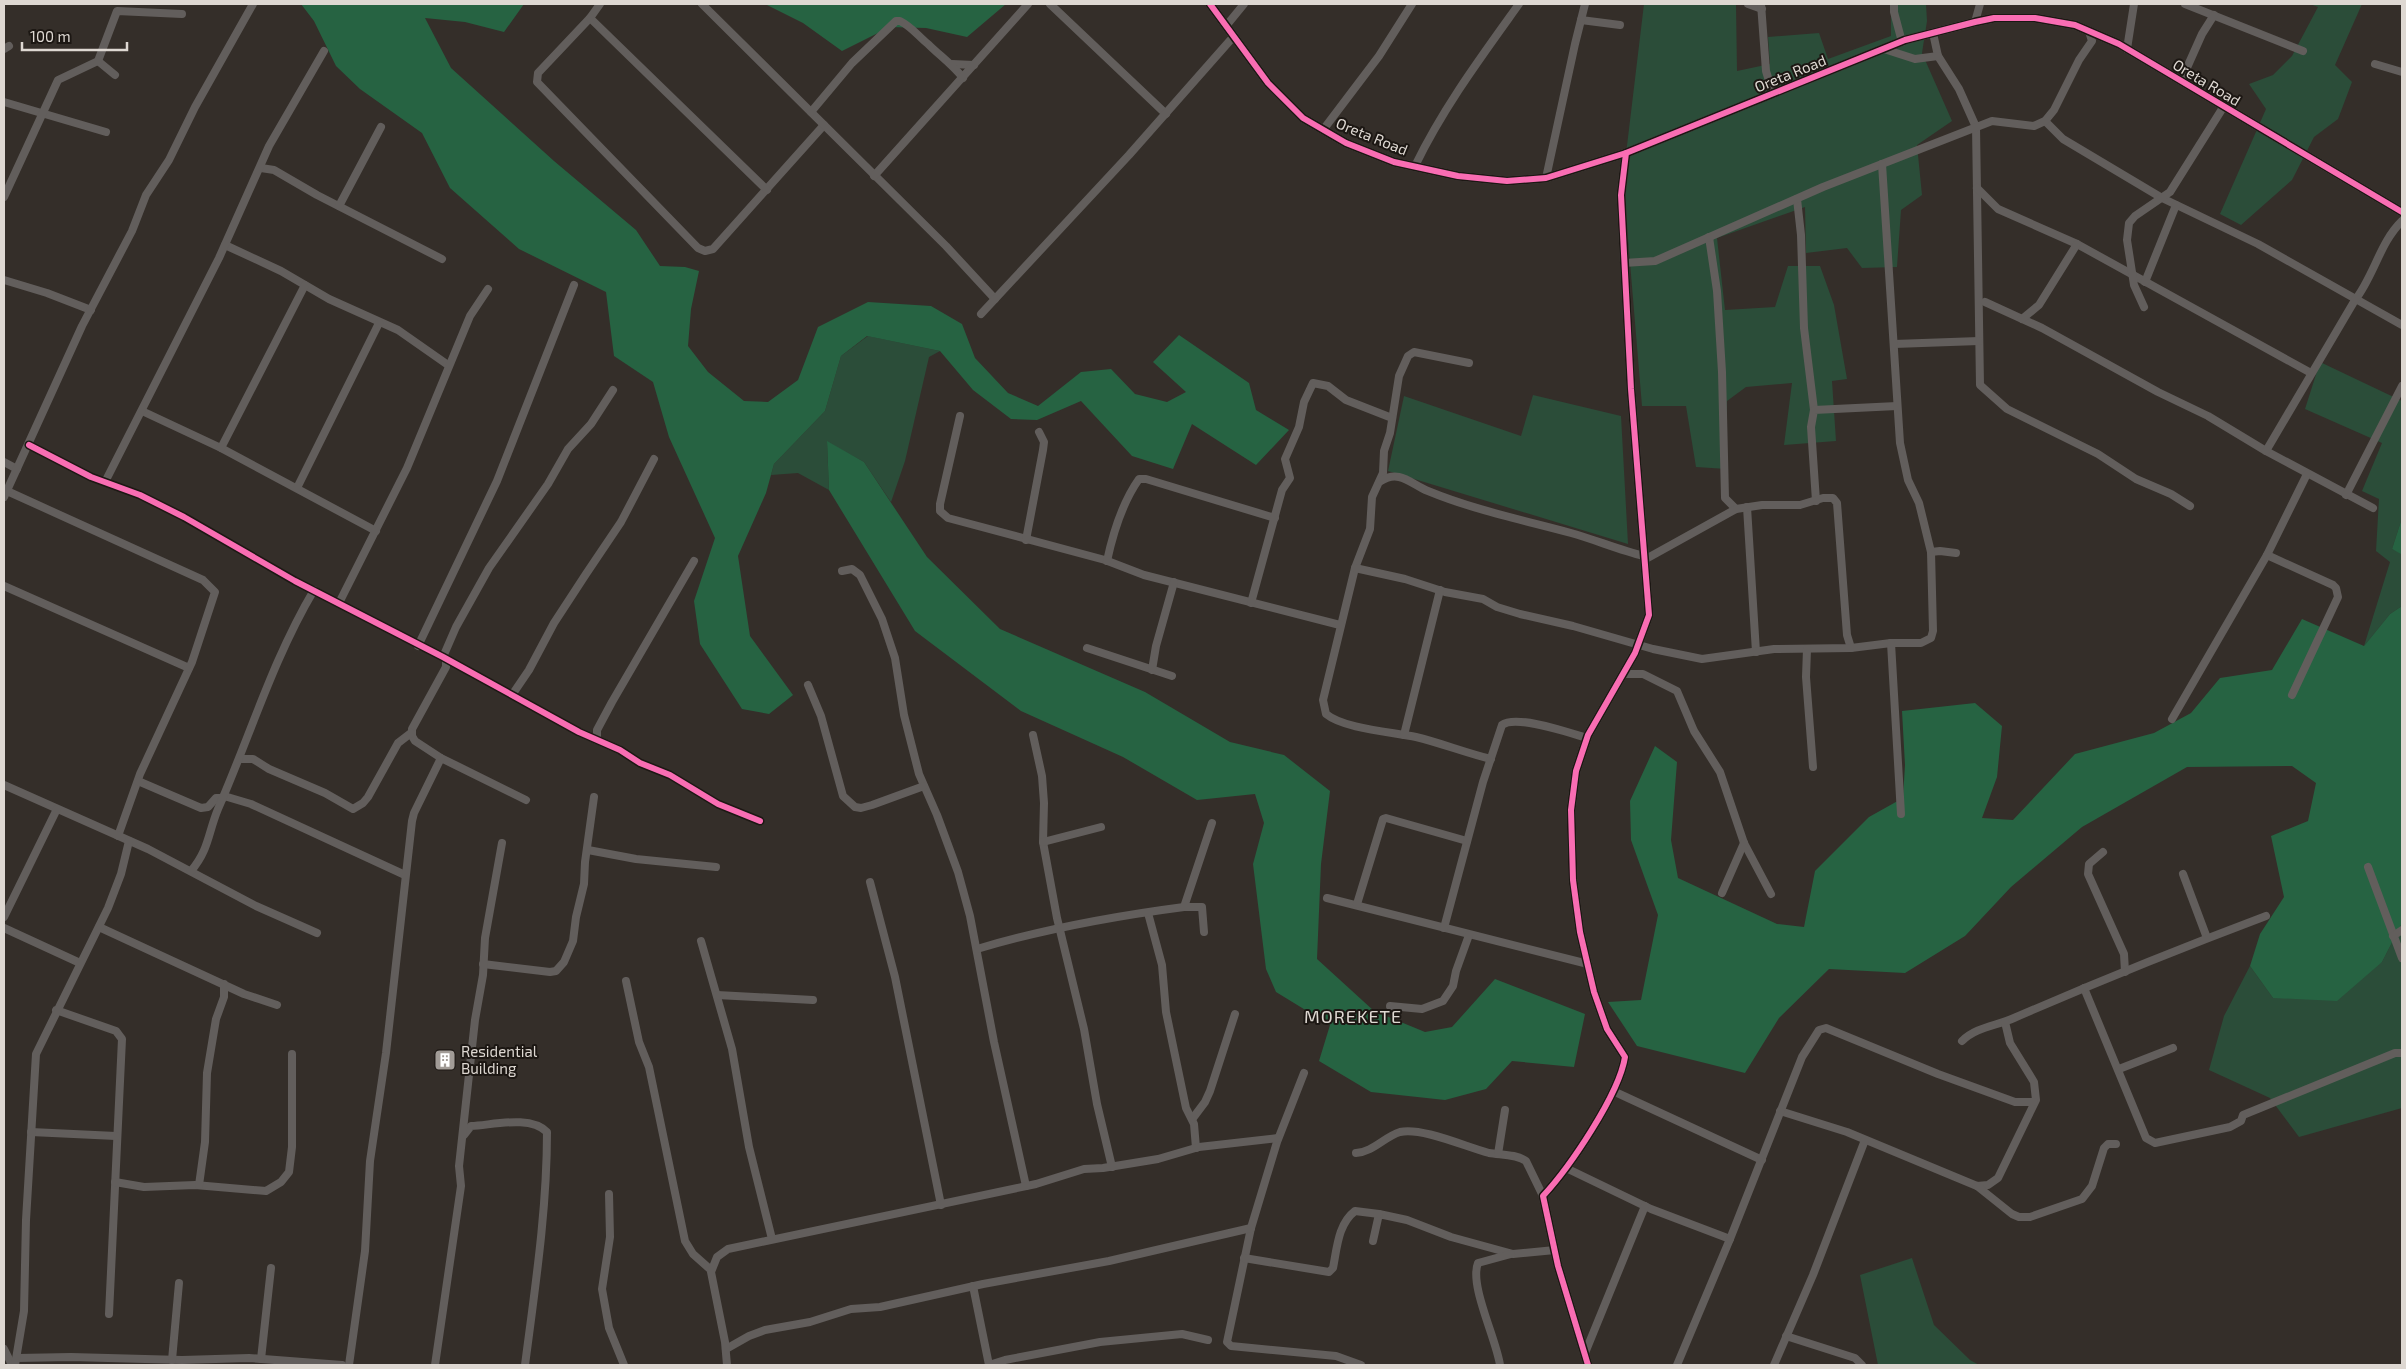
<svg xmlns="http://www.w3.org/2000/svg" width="2406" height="1369" viewBox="0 0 2406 1369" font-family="'Exo 2',sans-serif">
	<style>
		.green { fill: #2b4d39 }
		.forest { fill: #266342 }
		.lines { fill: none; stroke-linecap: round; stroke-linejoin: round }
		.minor { stroke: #625e5c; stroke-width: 8 }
		.tertiary { stroke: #625e5c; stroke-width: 9 }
		.cycleway-casing { stroke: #1c1713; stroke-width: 9 }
		.cycleway { stroke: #f96db3; stroke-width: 6 }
		.labels { text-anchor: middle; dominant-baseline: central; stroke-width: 4; stroke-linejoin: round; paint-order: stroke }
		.street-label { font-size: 15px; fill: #ded8d2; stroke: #1c1713 }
		.poi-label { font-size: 15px; fill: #ded8d2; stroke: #1c1713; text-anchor: start }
		.quarter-label { font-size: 18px; letter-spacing: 1px; fill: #ded8d2; stroke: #1c1713 }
	</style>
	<rect width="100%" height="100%" fill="#342e29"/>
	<g class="green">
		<polygon points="1644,4 1736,5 1737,71 1770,64 1768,37 1819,33 1828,59 1891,36 1891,4 1926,4 1927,21 1922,53 1952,121 1917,145 1922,195 1901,210 1897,267 1862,268 1847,248 1806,253 1805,207 1717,238 1725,310 1775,307 1788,266 1820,266 1834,305 1847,379 1832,381 1836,441 1784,445 1792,383 1746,387 1727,401 1727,469 1696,467 1686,406 1642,406 1623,179"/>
		<polygon points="2310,4 2362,4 2335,65 2352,82 2338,119 2314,137 2292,180 2241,225 2220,214 2266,109 2249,84 2273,75 2292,56 2318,7"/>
		<polygon points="868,336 940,351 929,357 905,461 891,502 864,462 827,442 829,490 798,473 771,475 774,464 825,411 841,356"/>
		<polygon points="2320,362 2402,401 2402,518 2392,549 2401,553 2402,552 2402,606 2390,614 2364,646 2390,562 2376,551 2379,499 2362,491 2382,443 2305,409"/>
		<polygon points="1533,395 1621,416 1628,544 1388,471 1404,396 1521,436"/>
		<polygon points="2402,923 2402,1108 2299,1137 2270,1098 2209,1070 2224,1016 2250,966 2273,998 2382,962"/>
		<polygon points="1912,1258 1934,1325 1970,1360 1979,1365 1878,1365 1860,1275"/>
	</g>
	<g class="forest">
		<polygon points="301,4 524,4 504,32 465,22 425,18 451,68 554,161 636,230 660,266 685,267 699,271 691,309 688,346 708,372 744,401 768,402 798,380 818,327 868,302 931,306 962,324 975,358 1008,393 1038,406 1081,372 1111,369 1135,394 1167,402 1186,392 1153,362 1179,335 1249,383 1256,410 1289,430 1256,465 1192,424 1173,469 1132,456 1081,401 1037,420 1011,419 973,390 940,351 867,336 841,356 825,411 774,464 766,493 738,556 750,636 793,695 769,714 742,709 700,644 694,601 715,538 669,437 653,382 614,356 606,292 519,249 450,188 422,133 360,89 336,66 314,21"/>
		<polygon points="765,4 1006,4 967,37 926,28 890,27 842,51 803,23"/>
		<polygon points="827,441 864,462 927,557 1000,629 1145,692 1230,742 1284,755 1330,791 1321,864 1317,959 1374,1011 1425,1032 1452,1027 1495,979 1585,1014 1574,1067 1512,1061 1486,1089 1445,1100 1371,1092 1319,1061 1330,1025 1276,992 1266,969 1253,864 1264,823 1255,794 1197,800 1123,757 1021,711 915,631 829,490"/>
		<polygon points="2402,518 2402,552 2401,554 2392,549"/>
		<polygon points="2402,606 2402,923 2382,962 2337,1001 2273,998 2250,966 2260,934 2284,897 2271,836 2308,821 2316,783 2292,766 2187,767 2082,827 2011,887 1965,936 1905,973 1829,969 1779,1018 1745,1073 1637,1046 1608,1002 1641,1000 1658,915 1631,840 1630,801 1655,746 1677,762 1671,840 1678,878 1777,924 1804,927 1815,871 1869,817 1903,798 1905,765 1902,711 1975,703 2002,726 1997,777 1982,818 2013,820 2075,754 2154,733 2191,713 2220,678 2272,670 2302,619 2364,646 2390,614"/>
	</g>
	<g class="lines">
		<g class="minor">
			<polyline points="600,4 590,18 538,73 537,82 698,248 705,251 713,249 824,125"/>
			<polyline points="702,4 946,246 995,299"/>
			<polyline points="1050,4 1166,114"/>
			<polyline points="1748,4 1762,9"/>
			<polyline points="1761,4 1766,71 1773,94"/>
			<polyline points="1894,4 1894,12 1902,42"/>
			<polyline points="2185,4 2303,51"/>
			<polyline points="590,18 767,190"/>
			<polyline points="1581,20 1620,25"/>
			<polyline points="1975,22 1980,4"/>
			<polyline points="1226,26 1244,4"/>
			<polyline points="1933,33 1938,56 1959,89 1976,127 1980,385 2007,409 2098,454 2136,479 2171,494 2190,506"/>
			<polyline points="4,49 9,46"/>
			<polyline points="1884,49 1915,59 1938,56"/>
			<polyline points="2127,49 2134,4"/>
			<polyline points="98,61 115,75"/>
			<polyline points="952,64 974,65"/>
			<polyline points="2375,64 2402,72"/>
			<polyline points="2181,81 2202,34 2214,15"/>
			<polyline points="4,102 106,132"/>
			<path d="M811,112L852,63L896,21H900C912,27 918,36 928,44C940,56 952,64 963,78"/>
			<polyline points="2045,121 2063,139 2162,198 2258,244 2402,325"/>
			<polyline points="1323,130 1379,56 1412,4"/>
			<path d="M1415,166C1443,108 1481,57 1519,4"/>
			<polyline points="261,168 274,170 317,195 442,259"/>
			<polyline points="874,176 1028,4"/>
			<polyline points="1546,178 1575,44 1585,4"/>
			<polyline points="1977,188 1998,209 2077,244 2311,373"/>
			<polyline points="4,197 58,80 98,61 117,11 182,14"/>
			<polyline points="1797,199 1801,235 1804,328 1814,410"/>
			<polyline points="339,206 381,127"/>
			<polyline points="1709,237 1717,291 1722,372 1725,498 1736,509"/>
			<polyline points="225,245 281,271 329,299 398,330 448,365"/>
			<polyline points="1624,263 1655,261 1823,187 1992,121 2034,126 2045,121 2054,110 2079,60 2092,41 2089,31"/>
			<polyline points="4,280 47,293 91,310"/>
			<polyline points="2145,282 2176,205"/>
			<polyline points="1985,302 2042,328 2158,392 2208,416 2266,451 2373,508"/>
			<polyline points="2144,307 2134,285 2127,240 2129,223 2135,216 2170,192 2224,106"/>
			<polyline points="981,314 1129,155 1234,36"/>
			<polyline points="2022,319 2039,305 2077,244"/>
			<polyline points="1894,344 1979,341"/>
			<path d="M1469,363L1414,352L1408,356L1399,376L1390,433L1384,451L1383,473L1372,497L1370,529L1355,568L1323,700L1326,714C1344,729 1393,732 1416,737C1441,743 1466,753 1491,759"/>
			<polyline points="142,411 221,448 376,531"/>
			<polyline points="960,416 940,504 940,511 948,518 1105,560 1144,575 1340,625"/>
			<polyline points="29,445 91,477 140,495 184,517 295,581 443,657 579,732 620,750 640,763 670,775 718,804 760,821"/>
			<polyline points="221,448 305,285"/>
			<path d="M2266,451L2355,300C2374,276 2380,242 2402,221"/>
			<polyline points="4,462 17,469"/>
			<path d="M1381,481C1399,469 1411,484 1428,491C1474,510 1523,520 1571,533C1596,540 1619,550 1644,556"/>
			<polyline points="105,482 219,258 269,146 324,51"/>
			<polyline points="297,488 379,323"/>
			<polyline points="7,491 203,580 215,592 192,662 140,774 118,836"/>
			<polyline points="2346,495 2402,386"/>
			<polyline points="4,497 82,326 132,231 146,195 169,160 195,107 253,4"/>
			<polyline points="1816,501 1811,427 1814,410 1897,406"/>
			<polyline points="1747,507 1756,652"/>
			<polyline points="1026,540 1043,450 1044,442 1039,432"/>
			<polyline points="1931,552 1940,551 1956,553"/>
			<polyline points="2267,555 2333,585 2336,588 2338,597 2292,695"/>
			<polyline points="1644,560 1736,509 1762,505 1800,505 1823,498 1833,498 1837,503 1847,635 1851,648"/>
			<path d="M1107,561C1113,533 1122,503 1139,479H1146L1275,518"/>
			<polyline points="1355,568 1405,579 1445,592 1483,599 1497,607 1520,614 1573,626 1653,649 1702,659 1774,649 1851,648 1891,643 1921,643 1931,638 1933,631 1931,552 1919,503 1908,480 1900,443 1882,164"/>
			<polyline points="842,571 852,569 860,575 882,619 895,658 904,715 919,774 937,815 958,872 970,916 994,1042 1026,1186"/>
			<polyline points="4,586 189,668"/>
			<polyline points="339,603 407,468 470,316 488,289"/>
			<polyline points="1251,603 1282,490 1290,478 1285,459 1299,427 1304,402 1313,383 1328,386 1346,400 1392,418"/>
			<polyline points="1891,643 1901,814"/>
			<polyline points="418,646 497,481 574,285"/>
			<polyline points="1087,648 1172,676"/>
			<polyline points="1807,649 1806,677 1813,767"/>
			<polyline points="443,657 456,627 489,568 548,484 568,449 591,424 613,390"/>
			<polyline points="446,659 446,667 412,729 412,736 415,741 441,758 526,800"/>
			<polyline points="1152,670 1156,646 1174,582"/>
			<polyline points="1624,674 1643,674 1677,691 1694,731 1720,772 1744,843 1771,894"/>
			<polyline points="808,685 821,716 843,796 855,807 861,808 872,805 924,786"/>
			<polyline points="512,695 529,670 554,623 586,574 621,522 654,459"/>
			<polyline points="2172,719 2267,555 2307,474"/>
			<polyline points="1033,735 1042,776 1044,803 1043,842 1057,918 1084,1029 1097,1104 1112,1167"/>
			<polyline points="1404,735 1440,590"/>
			<polyline points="597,740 597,730 612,702 694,561"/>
			<polyline points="240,759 253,759 269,769 325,793 353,809 363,803 368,797 398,743 411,733"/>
			<polyline points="138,781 201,808 208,807 216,798 223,798"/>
			<polyline points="4,785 148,849 256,906 317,933"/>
			<polyline points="224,796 251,804 405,875"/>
			<polyline points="1043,842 1101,827"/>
			<polyline points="588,850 636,859 716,867"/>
			<polyline points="2103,852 2089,864 2088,874 2124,954 2125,972"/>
			<polyline points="2368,867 2402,958"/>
			<path d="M191,871C209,850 208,833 218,809C250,736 273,659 314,590"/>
			<polyline points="2183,874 2207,938"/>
			<polyline points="870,882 895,977 941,1205"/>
			<polyline points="1722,893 1744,843"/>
			<polyline points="1327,898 1588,964"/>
			<polyline points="1357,904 1383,819 1386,818 1467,841"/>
			<polyline points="1184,907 1212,823"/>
			<polyline points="1148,913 1162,965 1166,1012 1186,1108 1194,1124 1196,1148"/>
			<polyline points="4,917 57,809"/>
			<polyline points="99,927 244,994 277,1005"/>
			<polyline points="4,928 80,963"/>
			<path d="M1444,928L1483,782L1502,725C1516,714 1570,733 1587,738"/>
			<polyline points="2393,936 2402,930"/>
			<polyline points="701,941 732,1049 749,1147 772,1239"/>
			<path d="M977,949C1044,929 1115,916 1184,907H1202L1204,932"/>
			<polyline points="483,964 550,972 556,971 564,962 573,941 576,917 584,884 585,862 594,797"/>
			<polyline points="626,981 639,1042 649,1067 685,1241 693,1254 711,1270"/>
			<polyline points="2084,988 2146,1138 2155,1143 2230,1127 2241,1121 2243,1115 2395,1053 2402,1053"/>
			<polyline points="717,995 813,1000"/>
			<polyline points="1390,1006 1422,1009 1443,1001 1453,986 1456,971 1469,935"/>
			<polyline points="56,1010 116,1031 122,1039 109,1314"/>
			<path d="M1962,1041C1976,1027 1996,1026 2014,1018C2097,982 2181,948 2266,916"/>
			<polyline points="2119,1069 2173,1048"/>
			<polyline points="1304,1073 1277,1142 1251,1228 1227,1342 1231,1346 1336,1356 1361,1365"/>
			<polyline points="1613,1091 1762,1160"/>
			<polyline points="1780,1111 1847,1132 1977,1186 1988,1185 1998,1178 2036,1100 2034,1082 2010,1043 2005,1022"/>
			<polyline points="1193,1118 1205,1102 1210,1091 1235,1014"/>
			<polyline points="31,1132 116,1136"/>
			<path d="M464,1135L471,1126C493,1125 530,1115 547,1132C547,1210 535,1288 525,1365"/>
			<path d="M1356,1153C1373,1152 1384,1137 1400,1132C1422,1127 1466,1147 1489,1153C1501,1155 1516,1154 1526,1161L1543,1196"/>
			<polyline points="1498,1154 1505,1110"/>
			<polyline points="1566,1168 1651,1209 1730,1239"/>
			<polyline points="115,1182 144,1187 195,1185 266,1191 281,1182 289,1172 292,1147 292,1054"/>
			<polyline points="199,1185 205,1142 207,1073 216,1019 224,997 224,984"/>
			<polyline points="1977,1186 2012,1214 2019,1217 2030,1217 2082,1199 2092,1186 2104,1148 2108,1144 2116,1144"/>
			<polyline points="609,1194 610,1237 602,1289 609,1328 624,1365"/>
			<polyline points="1373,1241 1379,1214 1407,1220 1451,1237 1513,1254 1555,1250"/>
			<path d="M1244,1258L1329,1272L1333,1268C1337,1248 1338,1224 1355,1211L1379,1214"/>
			<polyline points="973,1286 989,1365"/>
			<polyline points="1786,1336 1855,1358 1862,1365"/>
			<polyline points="4,1349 12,1365"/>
			<polyline points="726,1349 749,1336 765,1330 810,1322 851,1309 880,1307 983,1284 1109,1261 1251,1228"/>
			<polyline points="1585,1353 1645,1206"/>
			<polyline points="17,1358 71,1357 182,1360 249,1358 342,1365"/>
			<polyline points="261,1359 271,1268"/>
			<polyline points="172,1360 179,1283"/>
			<polyline points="15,1365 24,1311 26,1220 36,1054 108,908 121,874 129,841"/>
			<polyline points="349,1365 365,1251 370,1161 386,1053 412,821 414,813 441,758"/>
			<polyline points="435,1365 461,1186 459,1166 475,1020 483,975 485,938 502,843"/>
			<polyline points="727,1365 725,1342 711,1272 717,1257 728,1249 1036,1184 1084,1169 1103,1168 1158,1159 1199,1147 1278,1138"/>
			<polyline points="989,1365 1005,1360 1100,1342 1182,1334 1208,1340"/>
			<path d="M1500,1365C1496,1338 1469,1285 1478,1263L1511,1254"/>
			<polyline points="1677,1365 1730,1239 1802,1057 1819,1030 1826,1028 1938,1074 2015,1102 2034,1102"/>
			<polyline points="1774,1365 1813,1275 1865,1140"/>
		</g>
		<g class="tertiary">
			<polyline points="1210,4 1268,83 1303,118 1346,143 1394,162 1458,176 1507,181 1546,178 1626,153 1905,40 1975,22 1994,18 2035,18 2075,25 2119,44 2402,212"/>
			<path d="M1588,1365L1558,1266L1543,1196C1569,1168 1619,1095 1625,1057L1607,1029L1594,992L1580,932L1573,880L1571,810L1576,771L1588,735L1635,653L1649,615L1631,389L1621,195L1626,153"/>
		</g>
		<g class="cycleway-casing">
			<g id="cycleway">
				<polyline points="1210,4 1268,83 1303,118 1346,143 1394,162 1458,176 1507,181 1546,178 1626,153 1905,40 1975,22 1994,18 2035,18 2075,25 2119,44 2402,212"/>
				<polyline points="29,445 91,477 140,495 184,517 295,581 443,657 579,732 620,750 640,763 670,775 718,804 760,821"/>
				<path d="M1588,1365L1558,1266L1543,1196C1569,1168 1619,1095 1625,1057L1607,1029L1594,992L1580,932L1573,880L1571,810L1576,771L1588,735L1635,653L1649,615L1631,389L1621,195L1626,153"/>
			</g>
		</g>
		<use href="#cycleway" class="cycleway"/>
	</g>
	<defs>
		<g id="building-square" transform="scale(1.125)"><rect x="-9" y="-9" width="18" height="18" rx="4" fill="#a29c97" stroke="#1c1713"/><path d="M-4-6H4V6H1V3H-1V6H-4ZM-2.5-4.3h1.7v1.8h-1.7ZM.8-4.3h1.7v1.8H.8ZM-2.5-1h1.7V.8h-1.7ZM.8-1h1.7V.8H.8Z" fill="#fff"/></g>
	</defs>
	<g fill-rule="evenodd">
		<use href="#building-square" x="445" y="1060"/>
	</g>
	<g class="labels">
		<g class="street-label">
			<text transform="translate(1790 73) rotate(-22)">Oreta Road</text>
			<text transform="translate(2207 82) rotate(31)">Oreta Road</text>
			<text transform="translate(1372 136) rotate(22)">Oreta Road</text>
		</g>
		<g class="poi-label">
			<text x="461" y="1051">Residential<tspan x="461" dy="17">Building</tspan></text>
		</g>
		<g class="quarter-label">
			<text x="1353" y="1016">MOREKETE</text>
		</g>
	</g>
	<rect width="2406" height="1369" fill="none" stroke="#ded8d2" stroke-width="10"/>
	<path d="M22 42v8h105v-8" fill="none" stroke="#ded8d2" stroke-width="2.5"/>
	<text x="30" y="42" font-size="15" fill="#ded8d2" stroke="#1c1713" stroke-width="4" paint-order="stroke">100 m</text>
</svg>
